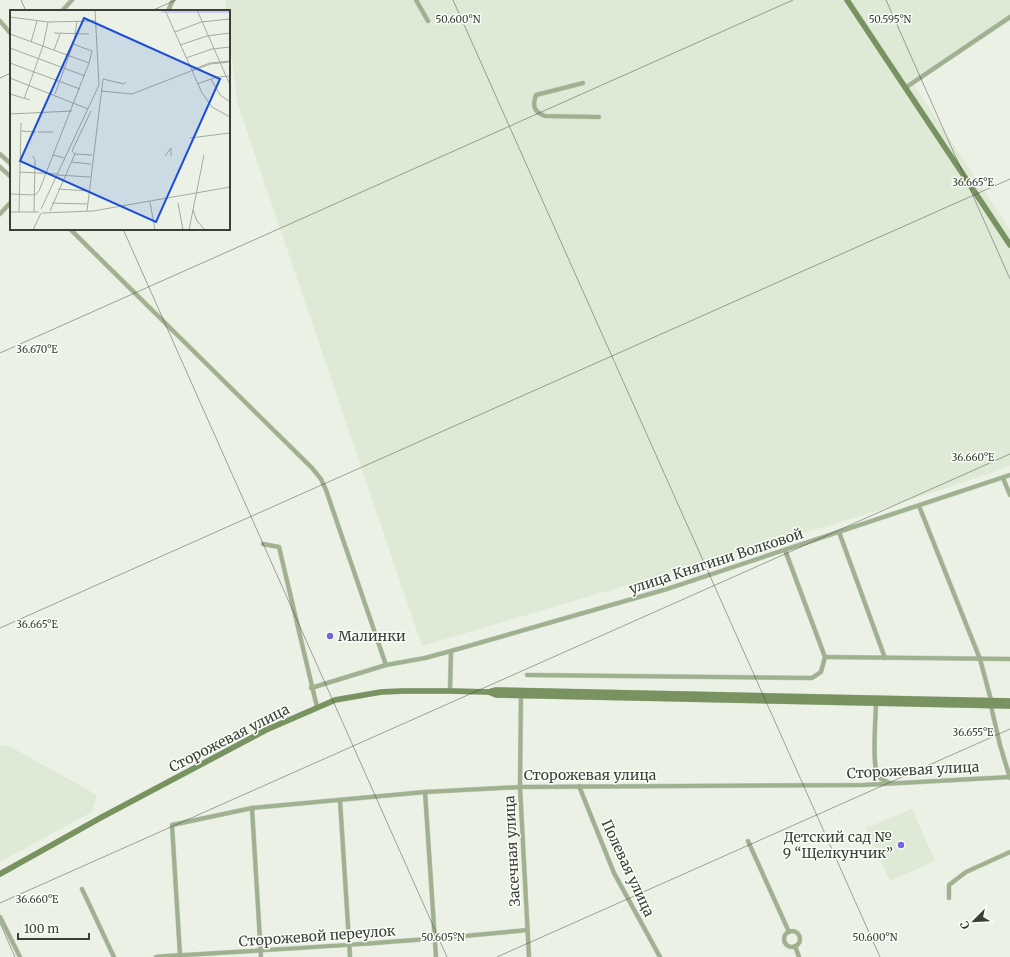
<svg xmlns="http://www.w3.org/2000/svg" width="1010" height="957" viewBox="0 0 1010 957" font-family="Merriweather,serif">
	<style>
		.built { fill: #dfead6 }
		.lines { fill: none; stroke-linecap: round; stroke-linejoin: round }
		.street-casing { stroke: #c8cec3; stroke-width: 5 }
		.secondary-casing { stroke: #c8cec3; stroke-width: 6 }
		.street { stroke: #9fb18f; stroke-width: 4 }
		.secondary { stroke: #789260; stroke-width: 5.5 }
		.ticks { fill: none; stroke: #3b3e39; stroke-width: 1; stroke-opacity: 0.45 }
		.poi-dot { fill: #7964df; stroke: #fafff7; stroke-width: 1.5 }
		.labels { text-anchor: middle; dominant-baseline: central; stroke-width: 3; stroke-linejoin: round; paint-order: stroke }
		.street-label { font-size: 14px; fill: #3b3e39; stroke: #fafff7 }
		.poi-label { font-size: 14px; fill: #3b3e39; stroke: #fafff7; text-anchor: start }
		.inset-road { fill: none; stroke: #a5aaa0; stroke-width: 1 }
		.view { fill: #1d4ed8; fill-opacity: 0.15; stroke: #1d4ed8; stroke-width: 2 }
		.inset-edge { fill: none; stroke: #3b3e39; stroke-width: 2 }
		.ticks-label { font-size: 10px; text-anchor: middle; fill: #3b3e39; stroke: #fafff7; stroke-width: 3; stroke-linejoin: round; paint-order: stroke }
	</style>
	<rect width="100%" height="100%" fill="#ebf2e5"/>
	<g class="built">
		<polygon points="225,0 1010,0 1010,21 914,85 1010,230 1010,465 988,474 864,515 422,646 237,102 229,35 229,11 226,11"/>
		<polygon points="0,746 9,746 97,795 92,812 0,862"/>
		<polygon points="912,809 935,861 890,881 866,828"/>
	</g>
	<g class="lines">
		<g class="street-casing">
			<g id="street">
				<polyline points="416,0 428,21"/>
				<polyline points="62,11 72,0"/>
				<polyline points="168,11 173,0"/>
				<polyline points="0,21 11,34"/>
				<path d="M583,83L536,95C532,106 534,112 545,116L599,117"/>
				<polyline points="905,88 1010,17"/>
				<polyline points="0,154 11,164"/>
				<polyline points="0,167 11,177"/>
				<polyline points="0,214 11,202"/>
				<polyline points="70,229 312,468 321,479 326,490 386,665"/>
				<polyline points="1003,478 1010,495"/>
				<polyline points="919,506 980,659 991,700"/>
				<polyline points="839,532 885,658"/>
				<polyline points="263,544 279,547 317,707"/>
				<polyline points="785,550 825,657"/>
				<polyline points="825,657 1010,659"/>
				<polyline points="527,675 812,678 821,672 825,657"/>
				<polyline points="311,688 386,665 425,658 451,651 667,589 1010,475"/>
				<polyline points="450,691 451,651"/>
				<polyline points="521,695 520,787 529,957"/>
				<path d="M876,703C876,716 871,770 879,777C881,780 887,781 890,783"/>
				<polyline points="991,706 1000,745 1010,778"/>
				<polyline points="579,786 614,873 660,957"/>
				<polyline points="425,792 436,957"/>
				<polyline points="340,800 350,957"/>
				<polyline points="252,808 261,957"/>
				<polyline points="748,841 789,932"/>
				<polyline points="82,889 114,957"/>
				<polyline points="949,898 949,885 966,872 1010,852"/>
				<polyline points="0,917 20,957"/>
				<circle cx="792" cy="939" r="8"/>
				<polyline points="795,946 799,957"/>
				<polyline points="180,955 172,825 252,808 425,792 520,787 863,785 1010,777"/>
				<path d="M156,957L166,956C287,949 407,942 527,930"/>
			</g>
		</g>
		<g class="secondary-casing">
			<g id="secondary">
				<polyline points="847,0 1010,245"/>
				<polyline points="489,692 496,690 1010,701"/>
				<polyline points="0,874 102,817 266,730 335,700 381,692 403,691 450,691 489,692 496,695 1010,706"/>
			</g>
		</g>
		<use href="#street" class="street"/>
		<use href="#secondary" class="secondary"/>
	</g>
	<path class="ticks" d="M21,0L26,11M453,0L880,957M886,0L1010,279M151,11L176,0M0,78L11,73M123,229L447,957M0,353L793,0M0,628L1010,179M0,903L1010,454M0,923L15,957M497,957L1010,729"/>
	<g class="poi-dot">
		<circle cx="330" cy="636" r="4"/>
		<circle cx="901" cy="845" r="4"/>
	</g>
	<g class="labels">
		<g class="street-label">
			<text transform="translate(716 561) rotate(-18)">улица Княгини Волковой</text>
			<text transform="translate(229 738) rotate(-27)">Сторожевая улица</text>
			<text transform="translate(913 770) rotate(-3)">Сторожевая улица</text>
			<text x="590" y="775">Сторожевая улица</text>
			<text transform="translate(512 851) rotate(-93)">Засечная улица</text>
			<text transform="translate(628 868) rotate(65)">Полевая улица</text>
			<text transform="translate(317 936) rotate(-4)">Сторожевой переулок</text>
		</g>
		<g class="poi-label">
			<text x="338" y="636">Малинки</text>
			<text x="893" y="837" text-anchor="end">Детский сад №<tspan x="893" dy="16">9 “Щелкунчик”</tspan></text>
		</g>
	</g>
	<g transform="translate(10 10)">
		<rect width="220" height="220" fill="#ebf2e5"/>
		<path d="M151,0H220V3H151Z" fill="#cdcaf8"/>
		<path class="inset-road" d="M155,0L192,83L202,97L220,107M187,0L220,75M0,7L38,12L86,11M165,22L191,12L220,9M44,23L79,24M0,24L79,53M21,32L27,11M170,35L197,26L220,23M0,38L75,66M44,40L50,24M176,48L202,39L220,37M0,53L70,79M181,60L200,53L220,51M182,61L200,54L220,52M0,68L78,99M93,69L114,74L116,72M201,69L210,85L220,92M187,74L207,67L220,66M91,81L122,84L181,61M0,84L20,90M45,84L64,32L67,11M14,89L33,36L38,12M0,104L62,101M11,121L26,122M28,122H43M180,128L220,123M65,144L62,141L81,101M65,144L82,145M43,145L55,148M23,146L25,150L24,202M155,146L161,138V146M61,152L81,154M9,162L47,164M48,165L80,167M48,179L79,181M0,184L25,185L29,181L79,53L82,41L63,34M140,192L145,220M42,193L77,194M168,193L173,220M31,199L89,75L85,0M183,200L187,211L195,220M40,201L65,144M77,201L93,69M0,202H29M9,202L11,113M32,203L83,201L220,177M23,220L31,203M179,220L194,145"/>
		<path class="view" d="M74,8L210,69L146,212L10,151Z"/>
		<rect width="220" height="220" class="inset-edge"/>
	</g>
	<g class="ticks-label">
		<text x="890" y="23">50.595°N</text>
		<text x="458" y="23">50.600°N</text>
		<text x="973" y="186">36.665°E</text>
		<text x="37" y="353">36.670°E</text>
		<text x="973" y="461">36.660°E</text>
		<text x="37" y="628">36.665°E</text>
		<text x="973" y="736">36.655°E</text>
		<text x="37" y="903">36.660°E</text>
		<text x="443" y="941">50.605°N</text>
		<text x="875" y="941">50.600°N</text>
	</g>
	<g transform="translate(974 921) rotate(246)" stroke="#fafff7" stroke-width="3" paint-order="stroke">
	<path d="M0-3L7 15L0 10L-7 15Z" fill="#3b3e39"/>
	<text y="-6" font-size="11" font-weight="bold" text-anchor="middle" fill="#3b3e39">С</text>
	</g>
	<path d="M18 933v6h71v-6" fill="none" stroke="#3b3e39" stroke-width="2"/>
	<text x="24" y="933" font-size="12" fill="#3b3e39" stroke="#fafff7" stroke-width="3" paint-order="stroke">100 m</text>
</svg>
